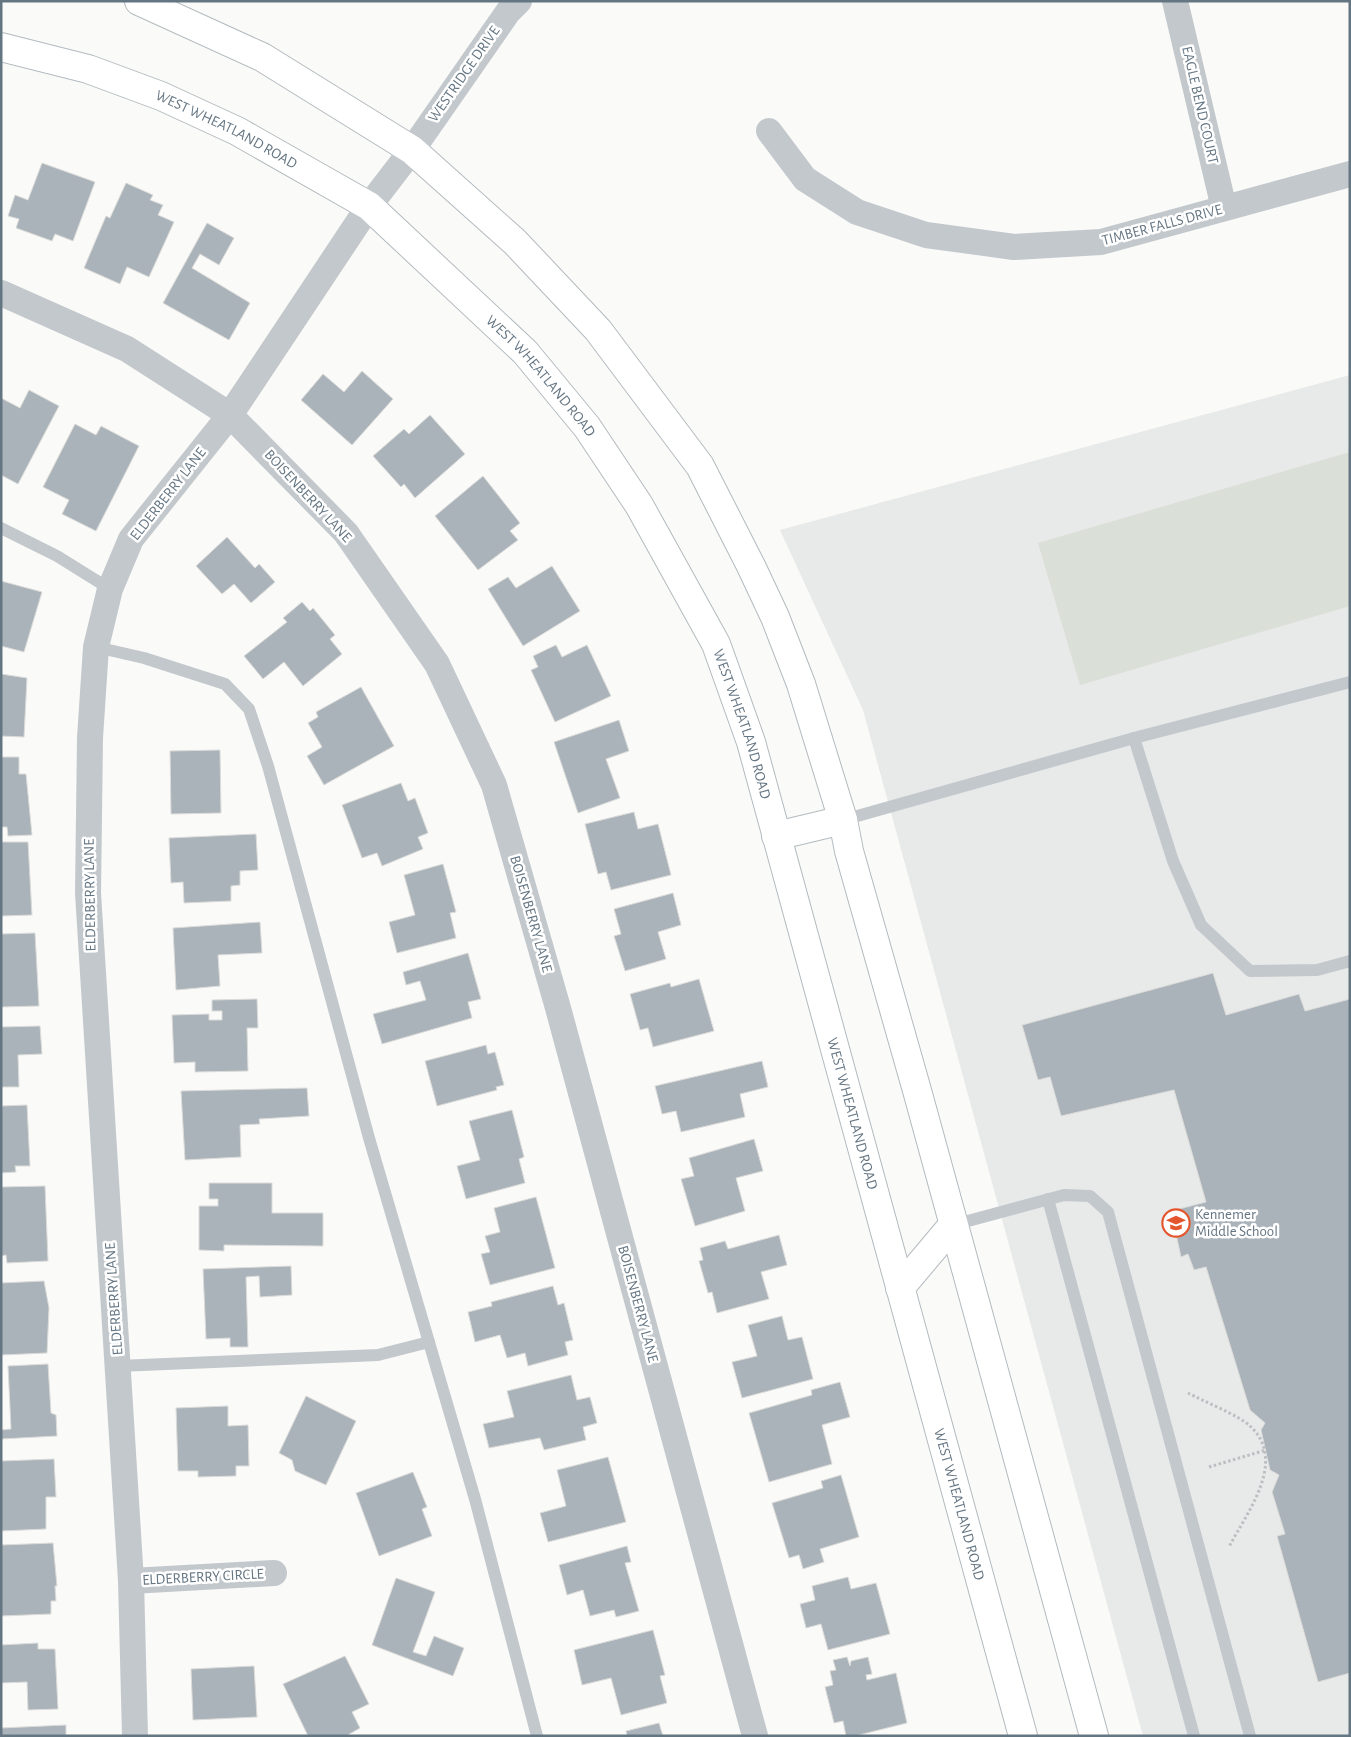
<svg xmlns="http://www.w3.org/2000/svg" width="1351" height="1737" viewBox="0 0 1351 1737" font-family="'Alegreya Sans',sans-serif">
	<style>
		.built { fill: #e8e9e9 }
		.green { fill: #dadfd7 }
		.building { fill: #aab3b9; stroke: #dcdcda }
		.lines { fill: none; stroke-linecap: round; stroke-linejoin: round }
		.secondary-casing { stroke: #b3babf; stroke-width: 30 }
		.path { stroke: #bbbfc2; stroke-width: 3; stroke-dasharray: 2.5 2.5; stroke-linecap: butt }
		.lane { stroke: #c3c8cc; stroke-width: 12 }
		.street { stroke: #c3c8cc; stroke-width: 26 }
		.secondary { stroke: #fff; stroke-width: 28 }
		.labels { text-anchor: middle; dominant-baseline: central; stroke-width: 5; stroke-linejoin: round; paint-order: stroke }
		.street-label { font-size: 15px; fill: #657683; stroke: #fff }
		.poi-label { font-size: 15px; fill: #657683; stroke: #fff; text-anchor: start }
	</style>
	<rect width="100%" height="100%" fill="#fafaf8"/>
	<polygon class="built" points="1350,375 1350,1736 1143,1736 863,710 780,530"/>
	<polygon class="green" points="1350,452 1350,606 1080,685 1038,543"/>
	<g class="building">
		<polygon points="42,163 95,182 73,241 55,234 52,241 16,228 19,219 8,216 15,195 28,200"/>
		<polygon points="126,183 153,195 150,200 163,205 158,215 174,222 149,277 127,267 120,284 84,268 106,216 110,218"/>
		<polygon points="207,223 234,238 219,265 200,254 192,268 250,303 229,340 163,303"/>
		<polygon points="362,371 393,399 352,445 301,400 323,374 344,392"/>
		<polygon points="29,390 59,406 18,484 1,475 1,398 20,408"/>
		<polygon points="430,415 465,454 415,498 404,484 401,487 373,456 404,429 409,434"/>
		<polygon points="75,424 96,435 101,426 139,446 96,531 62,514 69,500 43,487"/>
		<polygon points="483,476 520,523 510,531 518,540 478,570 435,516"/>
		<polygon points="227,537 255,568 259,564 275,582 251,603 234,584 222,594 196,566"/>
		<polygon points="552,566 580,611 523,646 488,589 508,577 516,588"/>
		<polygon points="1,581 42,592 24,652 1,646"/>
		<polygon points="302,602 310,611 313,608 335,635 330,639 342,654 303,686 284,662 263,679 244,656 287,622 283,618"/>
		<polygon points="556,645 562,657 587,645 611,696 555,722 531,670 538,667 533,656"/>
		<polygon points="1,674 27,678 24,737 1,736"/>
		<polygon points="361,687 394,746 324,785 307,756 322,747 308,723 318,717 316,712"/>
		<polygon points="619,720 629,751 606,759 620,798 578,813 554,742"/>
		<polygon points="220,750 221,813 171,814 170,751"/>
		<polygon points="1,757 19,757 19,774 26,774 32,835 8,836 7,827 1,827"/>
		<polygon points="401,783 408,801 415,798 428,833 418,837 423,849 382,866 377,853 362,858 342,805"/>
		<polygon points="634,812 638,829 658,824 671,875 611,890 606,872 598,874 585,824"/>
		<polygon points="256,834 258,870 240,871 240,885 231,886 231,901 184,903 183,882 171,883 169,838"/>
		<polygon points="1,842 28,842 32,915 1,916"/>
		<polygon points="443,864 456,912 450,913 456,938 397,953 389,922 415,915 404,875"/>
		<polygon points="673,893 681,925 658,932 666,959 625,971 614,936 621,934 614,909"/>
		<polygon points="260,922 262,953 218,955 220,986 176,990 173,928"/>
		<polygon points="35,933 39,1006 1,1007 1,934"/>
		<polygon points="468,953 481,999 468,1002 472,1018 382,1044 373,1014 426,1000 420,981 406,985 403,972"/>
		<polygon points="1213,973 1226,1015 1299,994 1305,1011 1350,999 1350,1673 1318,1682 1277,1536 1285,1534 1272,1492 1279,1475 1270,1470 1261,1430 1265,1423 1250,1410 1206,1267 1194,1270 1188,1254 1181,1257 1171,1211 1206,1202 1174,1090 1061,1116 1050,1077 1038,1080 1022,1025"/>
		<polygon points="699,979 714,1031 653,1047 648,1028 640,1030 630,994 670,983 671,987"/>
		<polygon points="257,999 258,1028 247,1028 248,1071 195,1072 195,1062 174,1063 172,1015 209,1014 209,1020 222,1020 222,1011 212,1011 212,1000"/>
		<polygon points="40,1026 42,1054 18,1055 19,1087 1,1087 1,1027"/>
		<polygon points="486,1045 488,1054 495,1052 504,1085 496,1087 497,1090 437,1106 425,1061"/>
		<polygon points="762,1061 768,1087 740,1094 745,1117 681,1132 676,1111 662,1114 655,1086"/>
		<polygon points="307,1088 309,1116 259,1119 260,1124 240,1125 241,1157 185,1160 181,1091"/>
		<polygon points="27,1105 30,1166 15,1166 16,1172 1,1173 1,1106"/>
		<polygon points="512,1110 524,1157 519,1159 525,1183 466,1199 457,1166 480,1160 469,1121"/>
		<polygon points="754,1139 763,1171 736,1178 745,1211 695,1226 681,1179 694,1176 689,1158"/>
		<polygon points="209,1183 272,1183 272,1213 323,1213 323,1246 224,1245 224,1251 199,1250 199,1206 218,1206 218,1199 209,1199"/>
		<polygon points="45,1186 48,1261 7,1263 6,1255 1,1256 1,1187"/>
		<polygon points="536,1197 555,1268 490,1285 481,1254 490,1252 485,1236 500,1232 494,1208"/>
		<polygon points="779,1235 787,1265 761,1272 769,1299 717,1313 712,1292 708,1293 699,1261 703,1260 700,1248 725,1241 728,1249"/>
		<polygon points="291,1266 292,1295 260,1297 259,1276 246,1277 248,1347 230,1347 230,1338 206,1339 203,1269"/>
		<polygon points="44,1281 49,1308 47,1353 1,1355 1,1283"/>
		<polygon points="553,1286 558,1305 564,1303 573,1340 565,1342 568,1355 528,1366 525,1353 507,1358 500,1335 475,1342 468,1312 492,1306 491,1302"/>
		<polygon points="782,1316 788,1340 802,1337 813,1379 742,1398 732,1362 757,1356 748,1325"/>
		<polygon points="48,1364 51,1413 56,1415 57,1436 1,1439 1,1430 11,1429 8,1366"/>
		<polygon points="571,1375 577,1400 590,1397 597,1423 583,1427 586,1440 544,1450 540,1438 489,1448 483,1424 514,1417 507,1391"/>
		<polygon points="840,1382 850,1417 822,1425 832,1464 769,1482 749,1413 812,1395 811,1390"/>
		<polygon points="306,1396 356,1421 326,1485 295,1471 292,1460 279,1453"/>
		<polygon points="228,1406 228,1426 248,1425 249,1466 236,1466 236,1476 198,1477 198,1471 178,1471 176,1408"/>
		<polygon points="608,1457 626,1522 548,1542 540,1513 566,1506 557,1470"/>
		<polygon points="54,1459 56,1497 46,1497 46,1529 1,1531 1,1461"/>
		<polygon points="413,1472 427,1507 422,1509 432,1536 379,1556 356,1493"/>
		<polygon points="841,1475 859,1537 820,1549 824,1562 803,1569 799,1555 789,1558 772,1503 823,1488 821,1481"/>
		<polygon points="53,1543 57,1586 55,1586 56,1601 51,1601 51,1614 1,1616 1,1545"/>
		<polygon points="627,1546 631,1562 625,1563 639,1611 616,1617 614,1610 590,1616 583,1590 567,1595 559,1565"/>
		<polygon points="848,1577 851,1589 876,1583 890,1634 828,1650 821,1624 806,1628 800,1604 815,1600 812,1586"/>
		<polygon points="396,1578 435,1592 413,1652 426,1656 434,1636 464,1648 453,1676 372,1645"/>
		<polygon points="653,1630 665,1675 660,1676 667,1703 621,1715 611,1678 582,1685 574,1650"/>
		<polygon points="38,1643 38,1649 55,1649 58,1709 28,1710 27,1682 1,1683 1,1645"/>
		<polygon points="345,1656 369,1704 352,1712 360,1728 346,1736 308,1736 283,1684"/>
		<polygon points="847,1657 850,1666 851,1661 868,1657 872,1674 866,1675 867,1680 896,1673 907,1723 855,1736 846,1736 843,1721 834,1723 825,1687 833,1685 830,1671 836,1670 833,1660"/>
		<polygon points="254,1666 257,1717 193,1720 191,1669"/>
		<polygon points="659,1723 663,1736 627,1736 626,1731"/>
		<polygon points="66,1725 66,1736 1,1736 1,1728"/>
	</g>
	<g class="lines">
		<g class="secondary-casing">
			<g id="secondary">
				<polyline points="139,1 262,57 412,150 515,242 598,330 700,466 751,566 775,617 801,684 843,820 849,851 918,1094 1094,1736"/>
				<path id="s1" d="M1,47L88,69L161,96L237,131L369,206L525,352L587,427L639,505L716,644L751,742L1023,1736"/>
				<polyline points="776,836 843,820"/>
				<polyline points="900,1288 953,1225"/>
			</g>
		</g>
		<g class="path">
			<path d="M1188,1393C1203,1401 1240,1416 1250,1426C1288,1461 1247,1512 1229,1547"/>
			<polyline points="1209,1467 1266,1450"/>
		</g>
		<g class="lane">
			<polyline points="1,528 57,556 110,589"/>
			<polyline points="96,647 144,658 225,684 249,709 268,766 369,1138 475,1499 537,1736"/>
			<polyline points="1134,738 1173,861 1201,925 1250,971 1317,970 1350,961"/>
			<polyline points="843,820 1134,738 1350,682"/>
			<polyline points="1048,1199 1194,1736"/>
			<polyline points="953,1225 1064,1195 1090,1196 1108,1212 1250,1736"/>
			<polyline points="118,1366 378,1355 429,1342"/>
		</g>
		<g class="street">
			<polyline points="1175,1 1224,208"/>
			<polyline points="769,131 805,179 857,212 926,235 1014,247 1101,242 1350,174"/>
			<polyline points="1,293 127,349 230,415 346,533 437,664 494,785 558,1008 755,1736"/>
			<polyline points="131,1581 274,1573"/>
			<polyline points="135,1736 131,1581 88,893 90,738 96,647 110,589 131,539 230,415 369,206 412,150 508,12 519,1"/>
		</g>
		<use href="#secondary" class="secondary"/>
	</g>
	<defs>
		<g id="school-ring" transform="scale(1.4375)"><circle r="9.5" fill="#fff" stroke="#e4572e" stroke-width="1.5"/><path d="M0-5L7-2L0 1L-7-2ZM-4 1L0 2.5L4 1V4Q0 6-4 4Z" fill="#e4572e"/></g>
	</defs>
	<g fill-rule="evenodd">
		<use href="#school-ring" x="1176" y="1223"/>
	</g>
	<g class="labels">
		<g class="street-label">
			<text transform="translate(464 74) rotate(-55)">WESTRIDGE DRIVE</text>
			<text transform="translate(1200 105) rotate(77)">EAGLE BEND COURT</text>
			<text stroke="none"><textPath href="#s1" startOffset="241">WEST WHEATLAND ROAD</textPath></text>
			<text transform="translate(1162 225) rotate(-15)">TIMBER FALLS DRIVE</text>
			<text stroke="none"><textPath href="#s1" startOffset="645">WEST WHEATLAND ROAD</textPath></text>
			<text transform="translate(168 494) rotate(-52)">ELDERBERRY LANE</text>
			<text transform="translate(308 496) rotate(47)">BOISENBERRY LANE</text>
			<text stroke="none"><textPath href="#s1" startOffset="1051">WEST WHEATLAND ROAD</textPath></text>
			<text transform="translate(90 895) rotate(-91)">ELDERBERRY LANE</text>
			<text transform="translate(531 914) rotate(74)">BOISENBERRY LANE</text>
			<text stroke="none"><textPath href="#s1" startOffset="1456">WEST WHEATLAND ROAD</textPath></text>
			<text transform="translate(114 1299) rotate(-94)">ELDERBERRY LANE</text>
			<text transform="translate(638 1304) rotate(75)">BOISENBERRY LANE</text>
			<text stroke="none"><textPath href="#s1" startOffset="1861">WEST WHEATLAND ROAD</textPath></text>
			<text transform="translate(203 1577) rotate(-3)">ELDERBERRY CIRCLE</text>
		</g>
		<g class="poi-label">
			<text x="1195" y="1214">Kennemer<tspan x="1195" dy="17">Middle School</tspan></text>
		</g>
	</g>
	<rect width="1351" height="1737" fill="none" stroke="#657683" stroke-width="5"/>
</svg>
